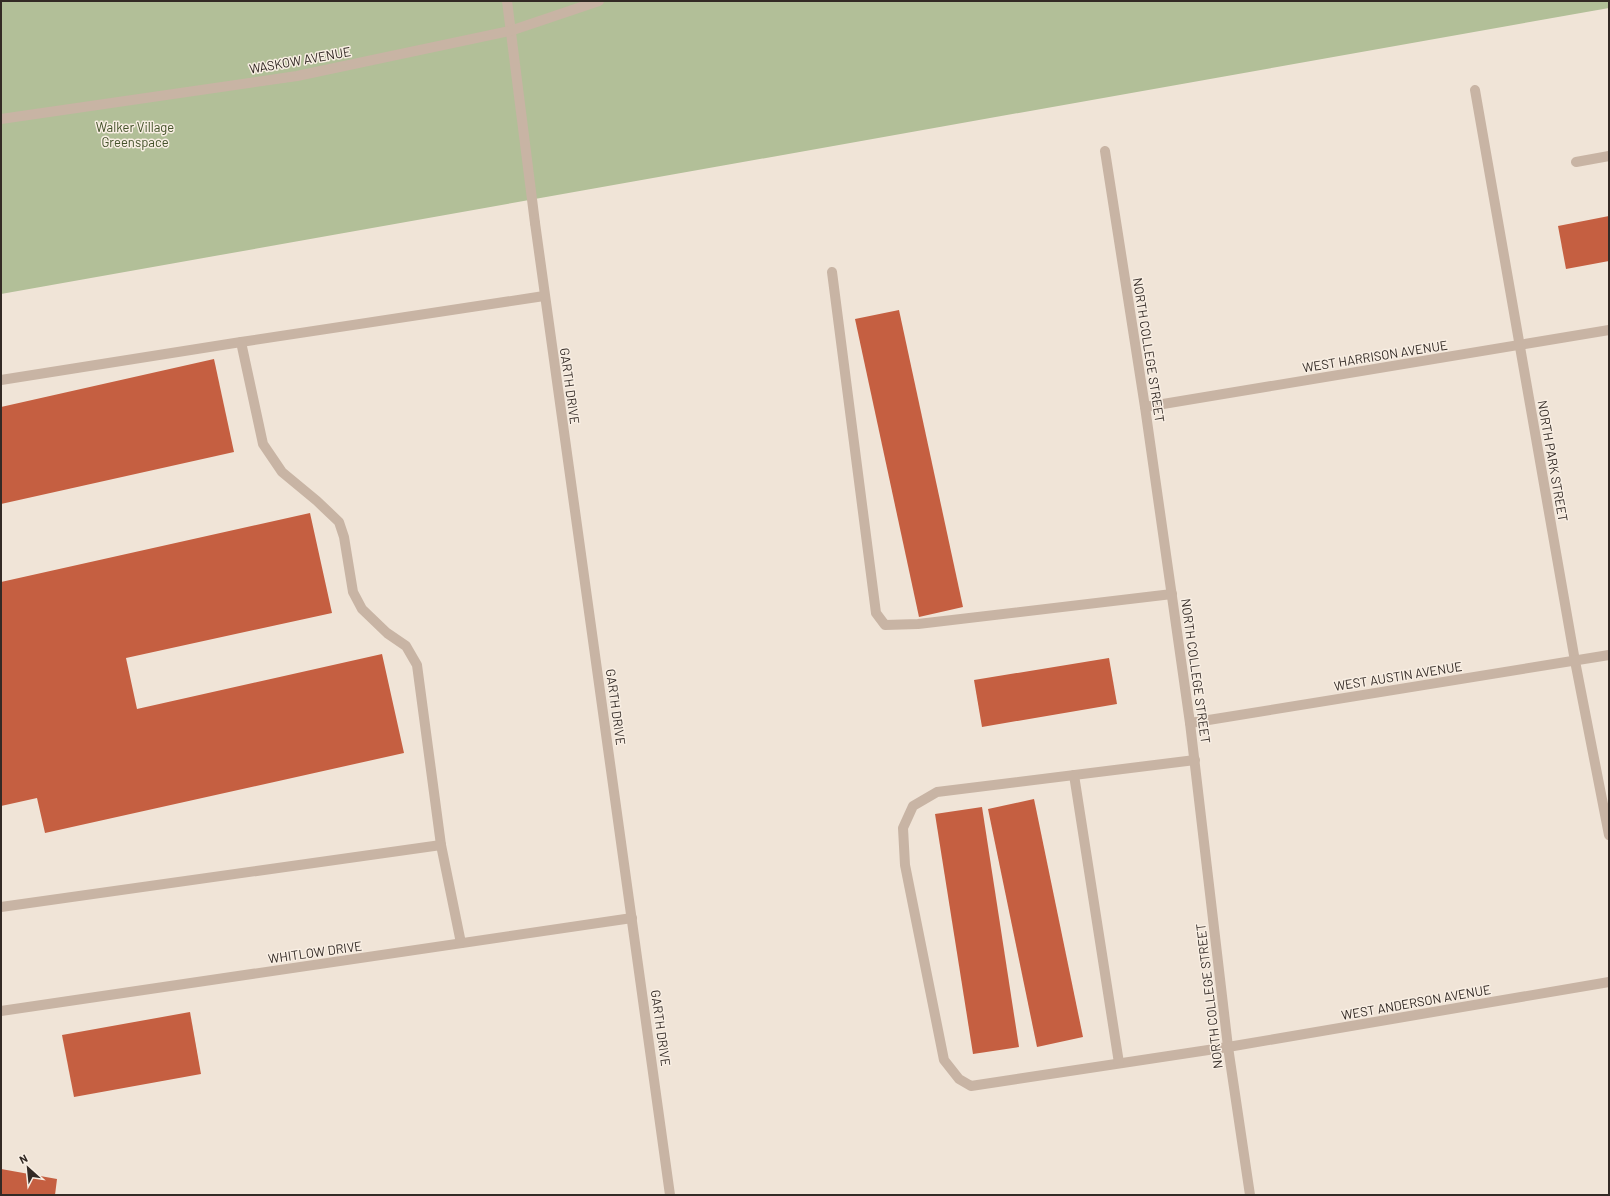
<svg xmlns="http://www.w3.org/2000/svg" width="1610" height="1196" viewBox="0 0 1610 1196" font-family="Barlow,sans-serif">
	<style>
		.green { fill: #b2bf98 }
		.building { fill: #c55f41 }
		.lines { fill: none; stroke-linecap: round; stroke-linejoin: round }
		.lane { stroke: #c8b4a4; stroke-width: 10 }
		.street { stroke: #c8b4a4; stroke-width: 10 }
		.labels { text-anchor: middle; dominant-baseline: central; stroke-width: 3; stroke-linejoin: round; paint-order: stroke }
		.street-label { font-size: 13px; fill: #332a25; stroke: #f8eee3 }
		.park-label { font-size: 13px; fill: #435129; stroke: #f8eee3 }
	</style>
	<rect width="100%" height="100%" fill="#f0e4d7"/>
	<polygon class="green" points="1,1 1609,1 1609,8 1,294"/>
	<g class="building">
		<polygon points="1609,216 1609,261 1566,269 1558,226"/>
		<polygon points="899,310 963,607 919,617 855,319"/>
		<polygon points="214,359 234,452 1,504 1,407"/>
		<polygon points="310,513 332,613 126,658 137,709 382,654 404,753 45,833 37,798 1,806 1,582"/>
		<polygon points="1109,658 1117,704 982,727 974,680"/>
		<polygon points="1034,799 1083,1037 1037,1047 988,809"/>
		<polygon points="982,807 1019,1047 973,1054 935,814"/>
		<polygon points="190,1012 201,1074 74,1097 62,1035"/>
		<polygon points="1,1169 57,1179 55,1195 1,1195"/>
	</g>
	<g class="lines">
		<g class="lane">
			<polyline points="507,1 535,223"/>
			<polyline points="1,119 297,76 510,31 599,1"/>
			<polyline points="1576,162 1609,156"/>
			<polyline points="832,272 876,613 885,625 918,624 1172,594"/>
			<polyline points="241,342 544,296"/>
			<polyline points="1,380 241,342 263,444 282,472 317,501 339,522 344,537 353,592 362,609 387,633 406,646 417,665 441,845 461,943"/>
			<polyline points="1195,760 937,792 913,806 903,828 905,865 944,1060 959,1079 971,1086 1228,1047"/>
			<polyline points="1074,775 1119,1063"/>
			<polyline points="1,907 441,845"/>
		</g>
		<g class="street">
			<polyline points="1475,90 1575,661 1609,835"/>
			<polyline points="1105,151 1145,407 1190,723 1228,1047 1250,1195"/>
			<polyline points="535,223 670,1195"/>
			<polyline points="1145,407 1609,330"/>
			<polyline points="1190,723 1609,655"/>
			<polyline points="1,1011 632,918"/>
			<polyline points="1228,1047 1609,982"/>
		</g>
	</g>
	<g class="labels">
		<g class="street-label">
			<text transform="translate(300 60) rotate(-10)">WASKOW AVENUE</text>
			<text transform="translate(1149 350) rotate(81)">NORTH COLLEGE STREET</text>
			<text transform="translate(1375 356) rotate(-9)">WEST HARRISON AVENUE</text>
			<text transform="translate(570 386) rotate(82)">GARTH DRIVE</text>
			<text transform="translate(1553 461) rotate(80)">NORTH PARK STREET</text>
			<text transform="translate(1196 671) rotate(82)">NORTH COLLEGE STREET</text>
			<text transform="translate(1398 676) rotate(-9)">WEST AUSTIN AVENUE</text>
			<text transform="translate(616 707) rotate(82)">GARTH DRIVE</text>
			<text transform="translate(315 952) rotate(-8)">WHITLOW DRIVE</text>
			<text transform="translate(1209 996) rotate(-97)">NORTH COLLEGE STREET</text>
			<text transform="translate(1416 1002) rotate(-10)">WEST ANDERSON AVENUE</text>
			<text transform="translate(661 1028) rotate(82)">GARTH DRIVE</text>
		</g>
		<g class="park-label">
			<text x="135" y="127">Walker Village<tspan x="135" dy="15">Greenspace</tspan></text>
		</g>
	</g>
	<rect width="1610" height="1196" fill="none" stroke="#332a25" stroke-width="4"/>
	<g transform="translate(28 1168) rotate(333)" stroke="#f8eee3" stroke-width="3" paint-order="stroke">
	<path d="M0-3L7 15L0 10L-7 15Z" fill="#332a25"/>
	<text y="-6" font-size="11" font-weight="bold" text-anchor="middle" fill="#332a25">N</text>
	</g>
</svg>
